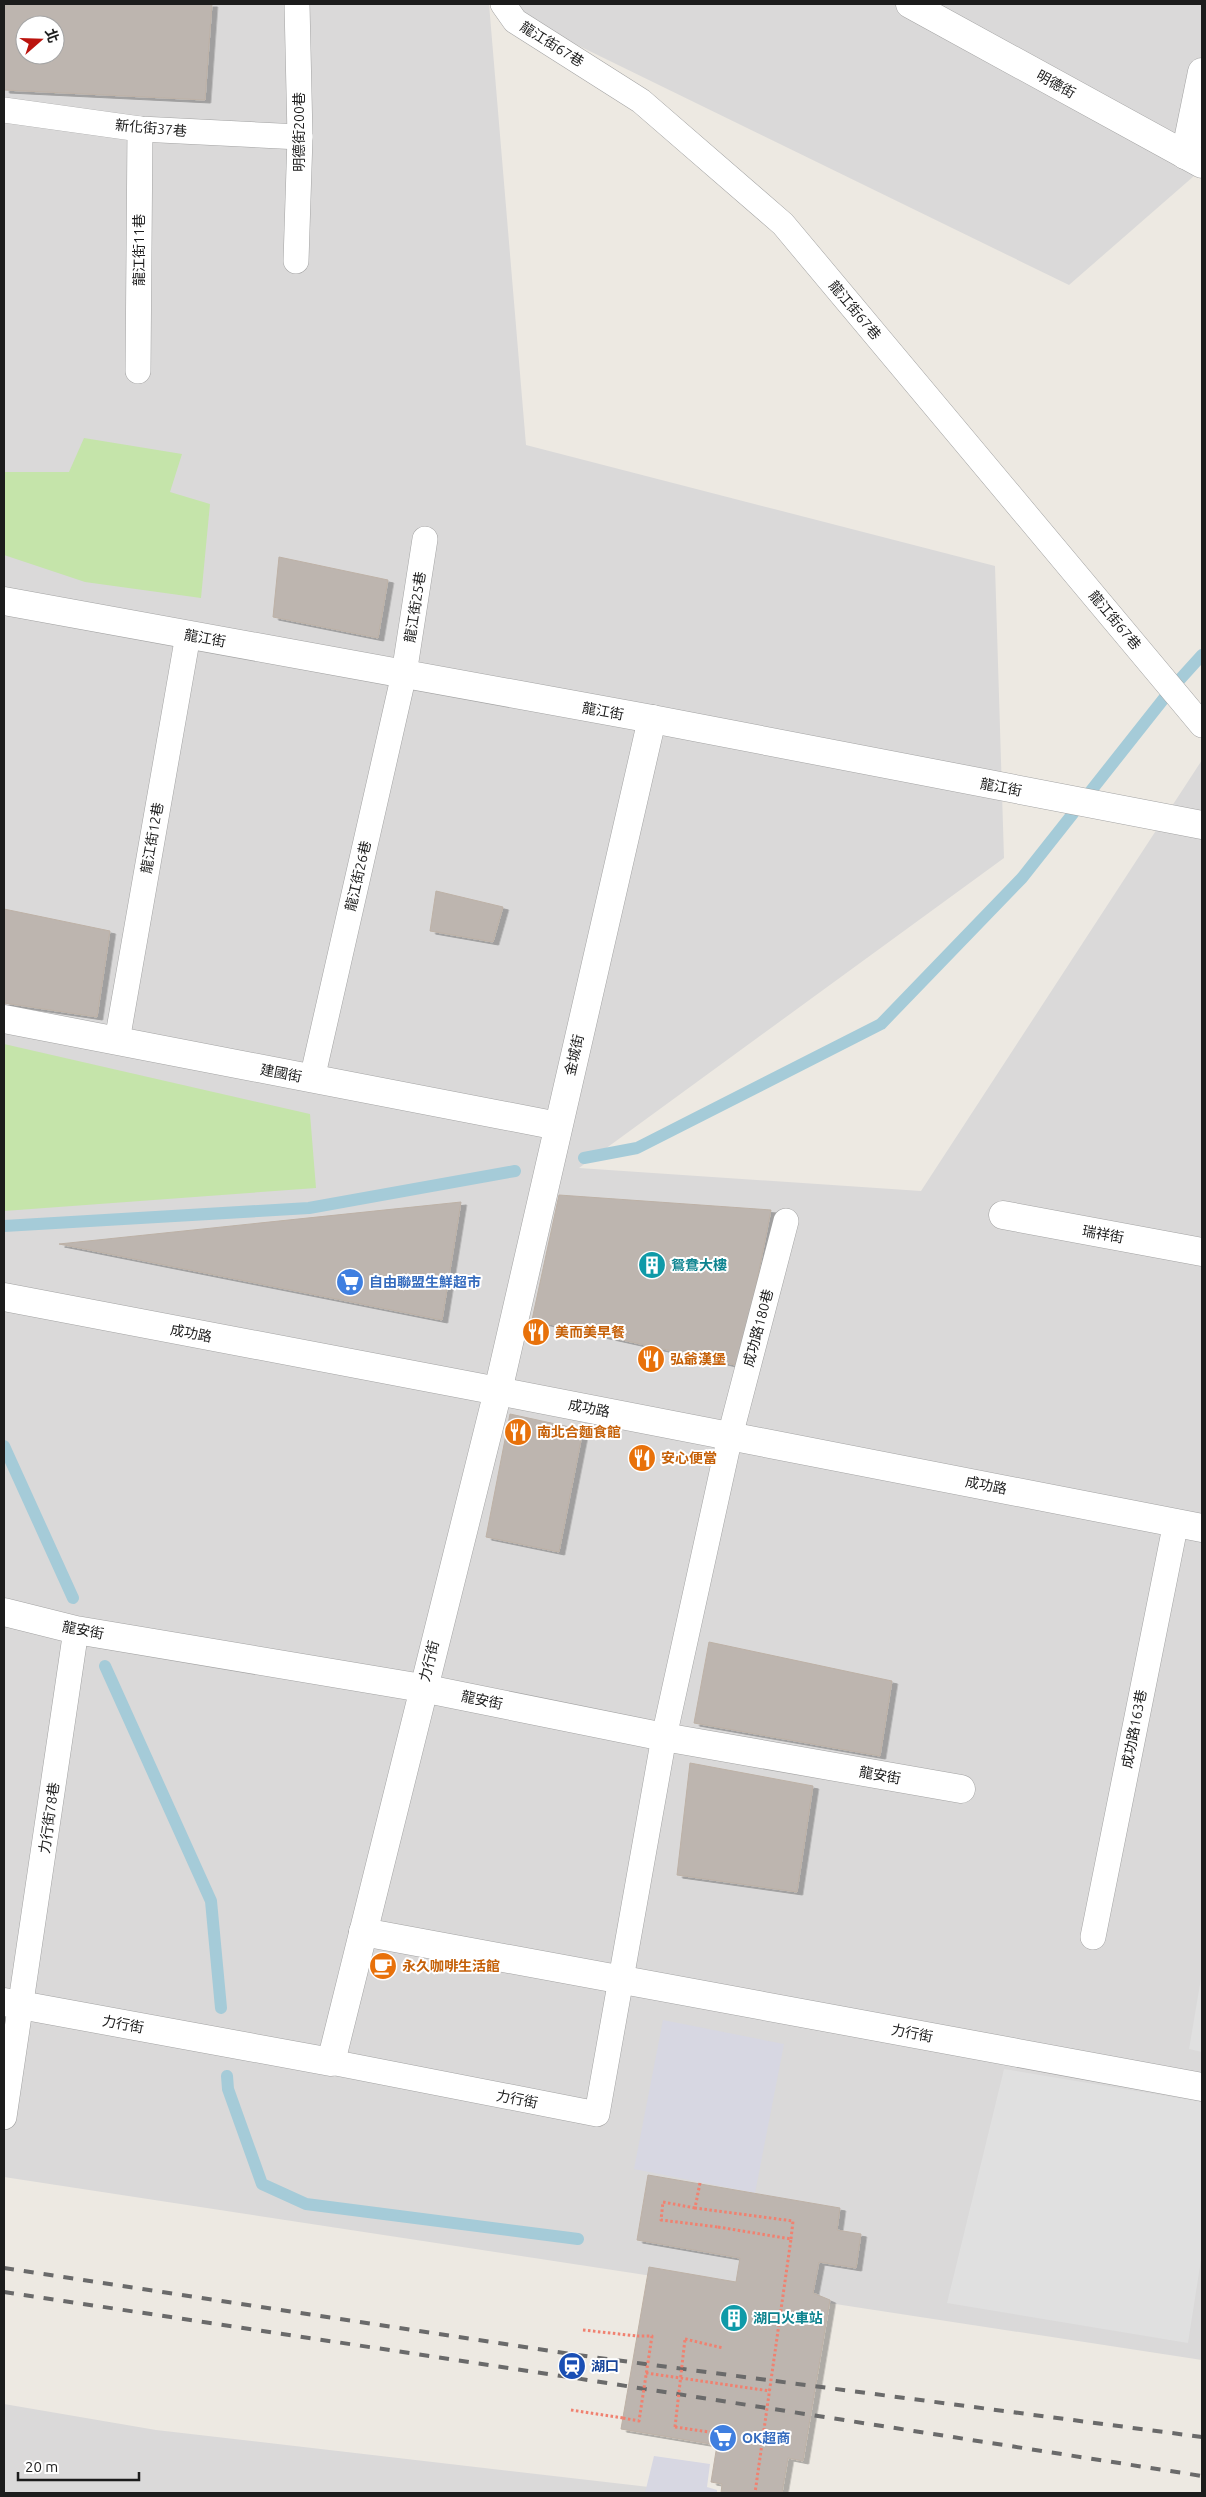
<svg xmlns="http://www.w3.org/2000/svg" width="1206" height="2497" viewBox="0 0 1206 2497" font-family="Ubuntu,'Noto Sans TC',sans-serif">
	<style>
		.residential { fill: #dad9d9; fill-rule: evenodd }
		.grass { fill: #c5e4aa }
		.parking { fill: #e0e0e0 }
		.plaza { fill: #d7d7e2 }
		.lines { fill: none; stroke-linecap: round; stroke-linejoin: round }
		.stream { stroke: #a5cbd8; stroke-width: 12 }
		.building { fill: #bdb5af; stroke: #bdb1a6; fill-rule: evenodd; filter: url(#shadow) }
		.service-casing { stroke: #a3a3a3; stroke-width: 26 }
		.minor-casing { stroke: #a3a3a3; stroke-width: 29 }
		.tertiary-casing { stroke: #a3a3a3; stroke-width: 29 }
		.path { stroke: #f08170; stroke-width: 3; stroke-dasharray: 2.5 2.5; stroke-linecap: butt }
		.service { stroke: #fff; stroke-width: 25 }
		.minor { stroke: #fff; stroke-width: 28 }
		.tertiary { stroke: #fff; stroke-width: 28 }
		.rail { stroke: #6a6a6a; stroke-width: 4; stroke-dasharray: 10 10; stroke-linecap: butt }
		.path-bridge { stroke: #f08170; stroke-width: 3; stroke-dasharray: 2.5 2.5; stroke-linecap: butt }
		.labels { text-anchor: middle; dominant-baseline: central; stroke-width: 4; stroke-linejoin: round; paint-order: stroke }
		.street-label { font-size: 14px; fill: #1c1c1c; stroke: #fff }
		.culture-label { font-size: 14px; font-weight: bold; fill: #0d838f; stroke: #fff; text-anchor: start }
		.shop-label { font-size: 14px; font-weight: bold; fill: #366cbe; stroke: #fff; text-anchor: start }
		.food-label { font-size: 14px; font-weight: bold; fill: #c56008; stroke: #fff; text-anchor: start }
		.transit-label { font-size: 14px; font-weight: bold; fill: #164399; stroke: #fff; text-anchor: start }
	</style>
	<defs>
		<filter id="shadow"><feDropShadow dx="5.5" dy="3" stdDeviation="0" flood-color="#0004"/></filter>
	</defs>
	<rect width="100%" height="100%" fill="#ede9e2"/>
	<g class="residential">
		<path d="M4,4H489L526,445L995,566L1004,858L579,1168L921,1191L1202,760V2360L4,2177ZM25,25H55V55H25Z"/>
		<polygon points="493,4 1202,4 1202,169 1069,285"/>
		<polygon points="4,2404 156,2430 701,2493 4,2493"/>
	</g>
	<g class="grass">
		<polygon points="84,438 182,454 170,492 210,504 201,598 85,582 4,555 4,472 69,472"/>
		<polygon points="4,1044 310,1114 316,1188 4,1211"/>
	</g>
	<g class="parking">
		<polygon points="1202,1972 1202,2052 1189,2049"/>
		<polygon points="1004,2069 1202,2102 1202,2254 1188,2343 947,2303"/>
	</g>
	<g class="plaza">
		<polygon points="663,2020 784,2044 755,2193 634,2169"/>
		<polygon points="654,2456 710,2464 707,2487 717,2490 717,2493 645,2493"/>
	</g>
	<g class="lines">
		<g class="stream">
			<polyline points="584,1158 637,1148 881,1024 1022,878 1173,687 1202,655"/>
			<polyline points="4,1226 309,1208 515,1171"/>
			<polyline points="4,1446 73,1598"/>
			<polyline points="105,1666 211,1901 221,2008"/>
			<polyline points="227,2076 228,2089 262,2184 306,2204 578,2239"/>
		</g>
	</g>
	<g class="building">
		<path d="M4,4H212L205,100L4,90ZM25,25H55V55H25Z"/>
		<polygon points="279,557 388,580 378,638 273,617"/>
		<polygon points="436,891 503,907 493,942 430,931"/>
		<polygon points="4,909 110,931 97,1017 4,1003"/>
		<polygon points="559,1195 771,1210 740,1366 532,1320"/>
		<polygon points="461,1202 442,1320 59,1244"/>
		<polygon points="510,1414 583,1430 559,1552 486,1537"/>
		<polygon points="709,1642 892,1681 880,1756 694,1723"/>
		<polygon points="690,1763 813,1786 797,1892 677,1875"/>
		<polygon points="648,2175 840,2208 837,2230 861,2234 856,2268 819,2262 813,2293 830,2300 803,2461 788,2458 782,2493 721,2493 722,2484 711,2482 717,2445 621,2429 649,2267 736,2282 740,2258 637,2240"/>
	</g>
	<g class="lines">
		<g class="service-casing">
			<g id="service">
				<polyline points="503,4 515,21 641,101 783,224 1202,725"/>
				<polyline points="4,110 140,129 300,137"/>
				<polyline points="296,261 300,137 297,4"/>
				<polyline points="138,371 140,129"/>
				<polyline points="117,1041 188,635"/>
				<polyline points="312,1079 404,674 425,539"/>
				<polyline points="1093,1937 1176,1522"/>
				<polyline points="331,2062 597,2114 664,1737 730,1436 786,1221"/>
				<polyline points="4,2117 76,1630"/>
			</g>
		</g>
		<g class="minor-casing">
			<g id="minor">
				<polyline points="910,4 1202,164"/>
				<polyline points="1185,155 1202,72"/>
				<polyline points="4,601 652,719 1202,825"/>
				<polyline points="4,1019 558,1126"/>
				<polyline points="1003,1215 1202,1252"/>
				<polyline points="4,1612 76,1630 422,1688 664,1737 961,1789"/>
				<polyline points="363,1932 1202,2087"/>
				<polyline points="4,2002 331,2062 498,1391 652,719"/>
			</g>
		</g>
		<g class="tertiary-casing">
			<polyline id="tertiary" points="4,1297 498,1391 1202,1528"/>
		</g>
		<g class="path">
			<polyline points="700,2183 695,2208 793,2221 791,2239"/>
			<polyline points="695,2208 663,2202 661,2220 718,2227"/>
			<polyline points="583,2330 637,2336"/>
			<polyline points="685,2339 723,2348"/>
			<polyline points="646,2373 770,2391"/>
			<polyline points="571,2410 623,2418"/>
			<polyline points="675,2427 716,2433"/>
		</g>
		<use href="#service" class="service"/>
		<use href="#minor" class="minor"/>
		<use href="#tertiary" class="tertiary"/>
		<g class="rail">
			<polyline points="4,2268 577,2355 1202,2437"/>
			<polyline points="4,2292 575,2378 1202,2476"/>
		</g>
		<g class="path-bridge">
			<polyline points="718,2227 791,2239 755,2493"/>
			<polyline points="623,2418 639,2421 652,2336 637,2336"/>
			<polyline points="675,2427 685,2339"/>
		</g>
	</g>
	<defs>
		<g id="building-disc" transform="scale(1.4375)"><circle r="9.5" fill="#0f9aa8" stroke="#fff"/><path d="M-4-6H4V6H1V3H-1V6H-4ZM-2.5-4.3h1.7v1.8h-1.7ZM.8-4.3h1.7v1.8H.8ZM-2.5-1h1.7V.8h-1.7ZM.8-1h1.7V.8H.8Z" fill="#fff"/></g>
		<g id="supermarket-disc" transform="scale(1.4375)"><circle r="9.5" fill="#3f7fe0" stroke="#fff"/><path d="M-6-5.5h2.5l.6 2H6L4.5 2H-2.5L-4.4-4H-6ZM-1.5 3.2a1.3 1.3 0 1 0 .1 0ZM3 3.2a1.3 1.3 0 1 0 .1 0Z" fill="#fff"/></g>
		<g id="restaurant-disc" transform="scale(1.4375)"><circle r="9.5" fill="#e8710a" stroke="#fff"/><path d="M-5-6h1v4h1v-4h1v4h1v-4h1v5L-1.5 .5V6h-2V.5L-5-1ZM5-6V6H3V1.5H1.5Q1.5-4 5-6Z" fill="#fff"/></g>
		<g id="cafe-disc" transform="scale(1.4375)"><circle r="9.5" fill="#e8710a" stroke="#fff"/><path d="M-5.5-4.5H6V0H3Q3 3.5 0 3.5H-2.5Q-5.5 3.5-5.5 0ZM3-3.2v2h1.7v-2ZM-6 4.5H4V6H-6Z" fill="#fff"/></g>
		<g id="station-disc" transform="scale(1.4375)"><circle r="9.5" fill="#1a4fb4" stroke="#fff"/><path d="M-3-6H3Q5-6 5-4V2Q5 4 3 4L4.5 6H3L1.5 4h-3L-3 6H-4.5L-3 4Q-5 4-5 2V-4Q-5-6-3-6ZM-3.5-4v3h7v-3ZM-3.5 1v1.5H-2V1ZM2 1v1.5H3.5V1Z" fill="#fff"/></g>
	</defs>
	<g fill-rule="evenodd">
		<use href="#building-disc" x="652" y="1265"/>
		<use href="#supermarket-disc" x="350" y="1282"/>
		<use href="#restaurant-disc" x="536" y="1332"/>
		<use href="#restaurant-disc" x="651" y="1359"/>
		<use href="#restaurant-disc" x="518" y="1432"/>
		<use href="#restaurant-disc" x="642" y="1458"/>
		<use href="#cafe-disc" x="383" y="1966"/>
		<use href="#building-disc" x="734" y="2318"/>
		<use href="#station-disc" x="572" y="2366"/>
		<use href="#supermarket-disc" x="723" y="2438"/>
	</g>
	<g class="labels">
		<g class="street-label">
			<text transform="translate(552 44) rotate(32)">龍江街67巷</text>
			<text transform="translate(1056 84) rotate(29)">明德街</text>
			<text transform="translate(151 128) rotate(5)">新化街37巷</text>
			<text transform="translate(299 132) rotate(-90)">明德街200巷</text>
			<text transform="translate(139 250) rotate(-90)">龍江街11巷</text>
			<text transform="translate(855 310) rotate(50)">龍江街67巷</text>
			<text transform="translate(415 607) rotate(-81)">龍江街25巷</text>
			<text transform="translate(1115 620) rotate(50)">龍江街67巷</text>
			<text transform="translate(205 638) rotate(10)">龍江街</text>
			<text transform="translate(603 711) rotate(10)">龍江街</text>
			<text transform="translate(1001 787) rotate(11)">龍江街</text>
			<text transform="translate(152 838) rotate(-80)">龍江街12巷</text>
			<text transform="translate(358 876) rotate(-77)">龍江街26巷</text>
			<text transform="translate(574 1055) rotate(-77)">金城街</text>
			<text transform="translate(281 1073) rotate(11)">建國街</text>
			<text transform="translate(1103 1234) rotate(10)">瑞祥街</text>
			<text transform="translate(758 1328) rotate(-75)">成功路180巷</text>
			<text transform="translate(191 1333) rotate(11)">成功路</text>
			<text transform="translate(589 1408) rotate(11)">成功路</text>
			<text transform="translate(986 1485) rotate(11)">成功路</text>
			<text transform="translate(83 1630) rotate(11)">龍安街</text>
			<text transform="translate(429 1661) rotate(-76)">力行街</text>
			<text transform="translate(482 1700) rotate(12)">龍安街</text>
			<text transform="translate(1134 1729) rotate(-79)">成功路163巷</text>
			<text transform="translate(880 1775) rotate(10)">龍安街</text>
			<text transform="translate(49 1818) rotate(-82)">力行街78巷</text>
			<text transform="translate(123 2024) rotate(10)">力行街</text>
			<text transform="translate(912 2033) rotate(11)">力行街</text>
			<text transform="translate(517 2099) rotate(11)">力行街</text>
		</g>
		<g class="culture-label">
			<text x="671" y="1265">鴛鴦大樓</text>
			<text x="753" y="2318">湖口火車站</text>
		</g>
		<g class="shop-label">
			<text x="369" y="1282">自由聯盟生鮮超市</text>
			<text x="742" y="2438">OK超商</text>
		</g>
		<g class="food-label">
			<text x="555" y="1332">美而美早餐</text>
			<text x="670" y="1359">弘爺漢堡</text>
			<text x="537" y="1432">南北合麵食館</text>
			<text x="661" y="1458">安心便當</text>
			<text x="402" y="1966">永久咖啡生活館</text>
		</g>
		<g class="transit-label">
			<text x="591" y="2366">湖口</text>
		</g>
	</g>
	<rect width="1206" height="2497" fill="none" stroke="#1c1c1c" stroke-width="10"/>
	<g transform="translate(40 40) rotate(70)"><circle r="24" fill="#ffffff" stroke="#a4a4a4"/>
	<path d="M0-4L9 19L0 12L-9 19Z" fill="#bb130d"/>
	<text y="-8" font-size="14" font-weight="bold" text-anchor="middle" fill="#1c1c1c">北</text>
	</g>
	<path d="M18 2472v8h121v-8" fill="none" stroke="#1c1c1c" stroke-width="2.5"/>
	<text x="25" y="2472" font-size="15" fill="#1c1c1c" stroke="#ffffff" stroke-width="4" paint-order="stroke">20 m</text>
</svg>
